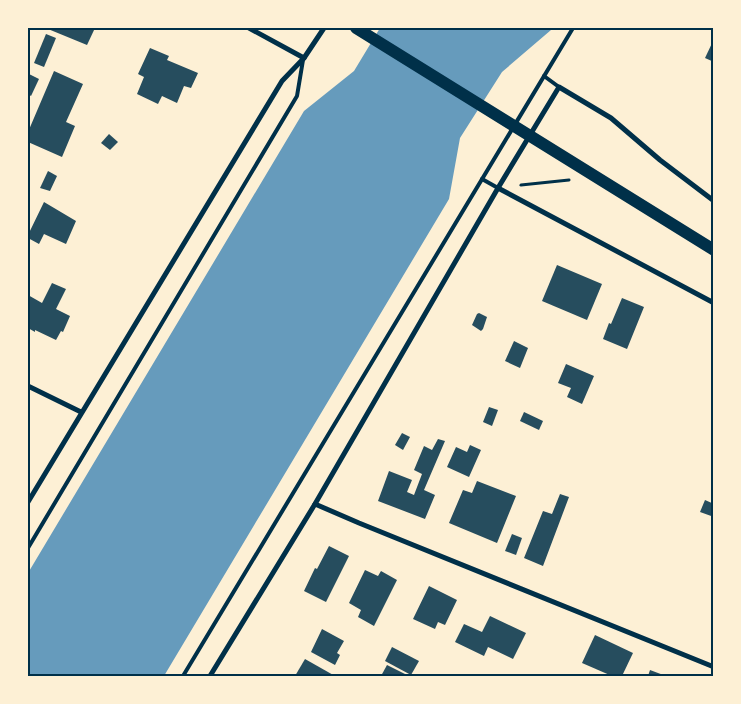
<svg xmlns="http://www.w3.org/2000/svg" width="741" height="704" viewBox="0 0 741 704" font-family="'Times New Roman',serif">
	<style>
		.water { fill: #669bbc }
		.building { fill: #264d5e }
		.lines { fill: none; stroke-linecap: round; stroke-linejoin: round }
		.path { stroke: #003049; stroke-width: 3 }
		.service { stroke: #003049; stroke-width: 4 }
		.minor { stroke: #003049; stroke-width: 5 }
		.primary { stroke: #003049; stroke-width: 12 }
		.neatline { fill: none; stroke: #003049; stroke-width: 2 }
	</style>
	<rect width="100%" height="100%" fill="#fdf0d5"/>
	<polygon class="water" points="380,28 552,28 551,30 502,72 460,138 449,199 164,676 28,676 28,573 304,111 354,71"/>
	<g class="building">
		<polygon points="49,28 95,28 87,45 48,29"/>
		<polygon points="46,34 56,38 44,67 34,63"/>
		<polygon points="714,39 714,62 705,58"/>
		<polygon points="150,48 169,56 167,60 198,73 191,88 184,86 177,103 162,96 158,104 137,94 144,77 138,74"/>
		<polygon points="54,71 83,84 66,122 75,126 62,157 28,142 28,132"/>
		<polygon points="29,74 39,79 31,96 28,94 28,78"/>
		<polygon points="109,134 118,142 110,150 101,143"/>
		<polygon points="48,171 57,176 50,191 40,188"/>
		<polygon points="44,202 76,221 66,244 44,234 39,244 28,238 28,235"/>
		<polygon points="557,265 602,284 587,320 542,301"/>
		<polygon points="52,283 66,289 56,309 70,316 63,332 61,331 56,340 35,330 35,332 28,328 28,295 42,303"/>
		<polygon points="622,298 644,307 627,349 603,339 609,323 611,324"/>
		<polygon points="479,313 487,317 483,329 481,331 472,325 477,314"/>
		<polygon points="514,341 528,348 520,368 505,361"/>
		<polygon points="566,364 594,376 582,404 567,397 571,388 558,383"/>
		<polygon points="489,407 498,410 492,426 483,422"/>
		<polygon points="524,412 543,421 539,430 520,421"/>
		<polygon points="402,433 410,437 403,450 395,445"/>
		<polygon points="438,439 445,441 424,490 435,495 425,519 378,501 389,471 412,480 407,492 414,495 422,474 414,470 424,446 432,450"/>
		<polygon points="470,445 481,450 469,477 447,467 456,447 467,452"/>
		<polygon points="477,481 516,496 497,543 449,523 463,490 472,493"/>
		<polygon points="560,494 569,497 543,566 524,558 543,511 552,514"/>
		<polygon points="705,500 714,504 714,517 700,512"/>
		<polygon points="512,534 522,538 516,555 505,551"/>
		<polygon points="329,546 349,556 326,602 304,591 315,568 317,569"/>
		<polygon points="365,570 378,576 381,571 397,580 374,626 358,617 361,610 349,603"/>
		<polygon points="429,586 457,600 445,625 438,622 435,629 413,619"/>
		<polygon points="490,616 526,633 513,659 488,647 484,656 455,642 464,624 482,632"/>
		<polygon points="322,629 344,641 337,653 340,655 335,665 311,652"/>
		<polygon points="595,635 633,653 622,676 612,676 582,663"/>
		<polygon points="392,647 419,661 411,675 385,661"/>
		<polygon points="305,659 335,676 295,676"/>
		<polygon points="387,665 409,676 381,676"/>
		<polygon points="650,670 666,676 648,676"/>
	</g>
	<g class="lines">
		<polyline class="path" points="521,185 569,180"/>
		<g class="service">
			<polyline points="544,76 559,87"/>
			<polyline points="482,179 498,188"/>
			<polyline points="28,548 297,96 303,60"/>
			<polyline points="183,676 573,28"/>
		</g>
		<g class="minor">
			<polyline points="249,28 304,58"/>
			<polyline points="498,188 714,303"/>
			<polyline points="28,386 81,412"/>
			<polyline points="28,502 282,81 304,58 324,28"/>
			<polyline points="315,504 359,523 714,667"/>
			<polyline points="210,676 315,504 498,188 559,87 611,118 660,160 714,201"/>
		</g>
		<polyline class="primary" points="356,28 714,250"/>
	</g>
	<rect width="741" height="704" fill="none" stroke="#fdf0d5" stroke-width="58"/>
	<rect x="29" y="29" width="683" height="646" class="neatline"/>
</svg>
